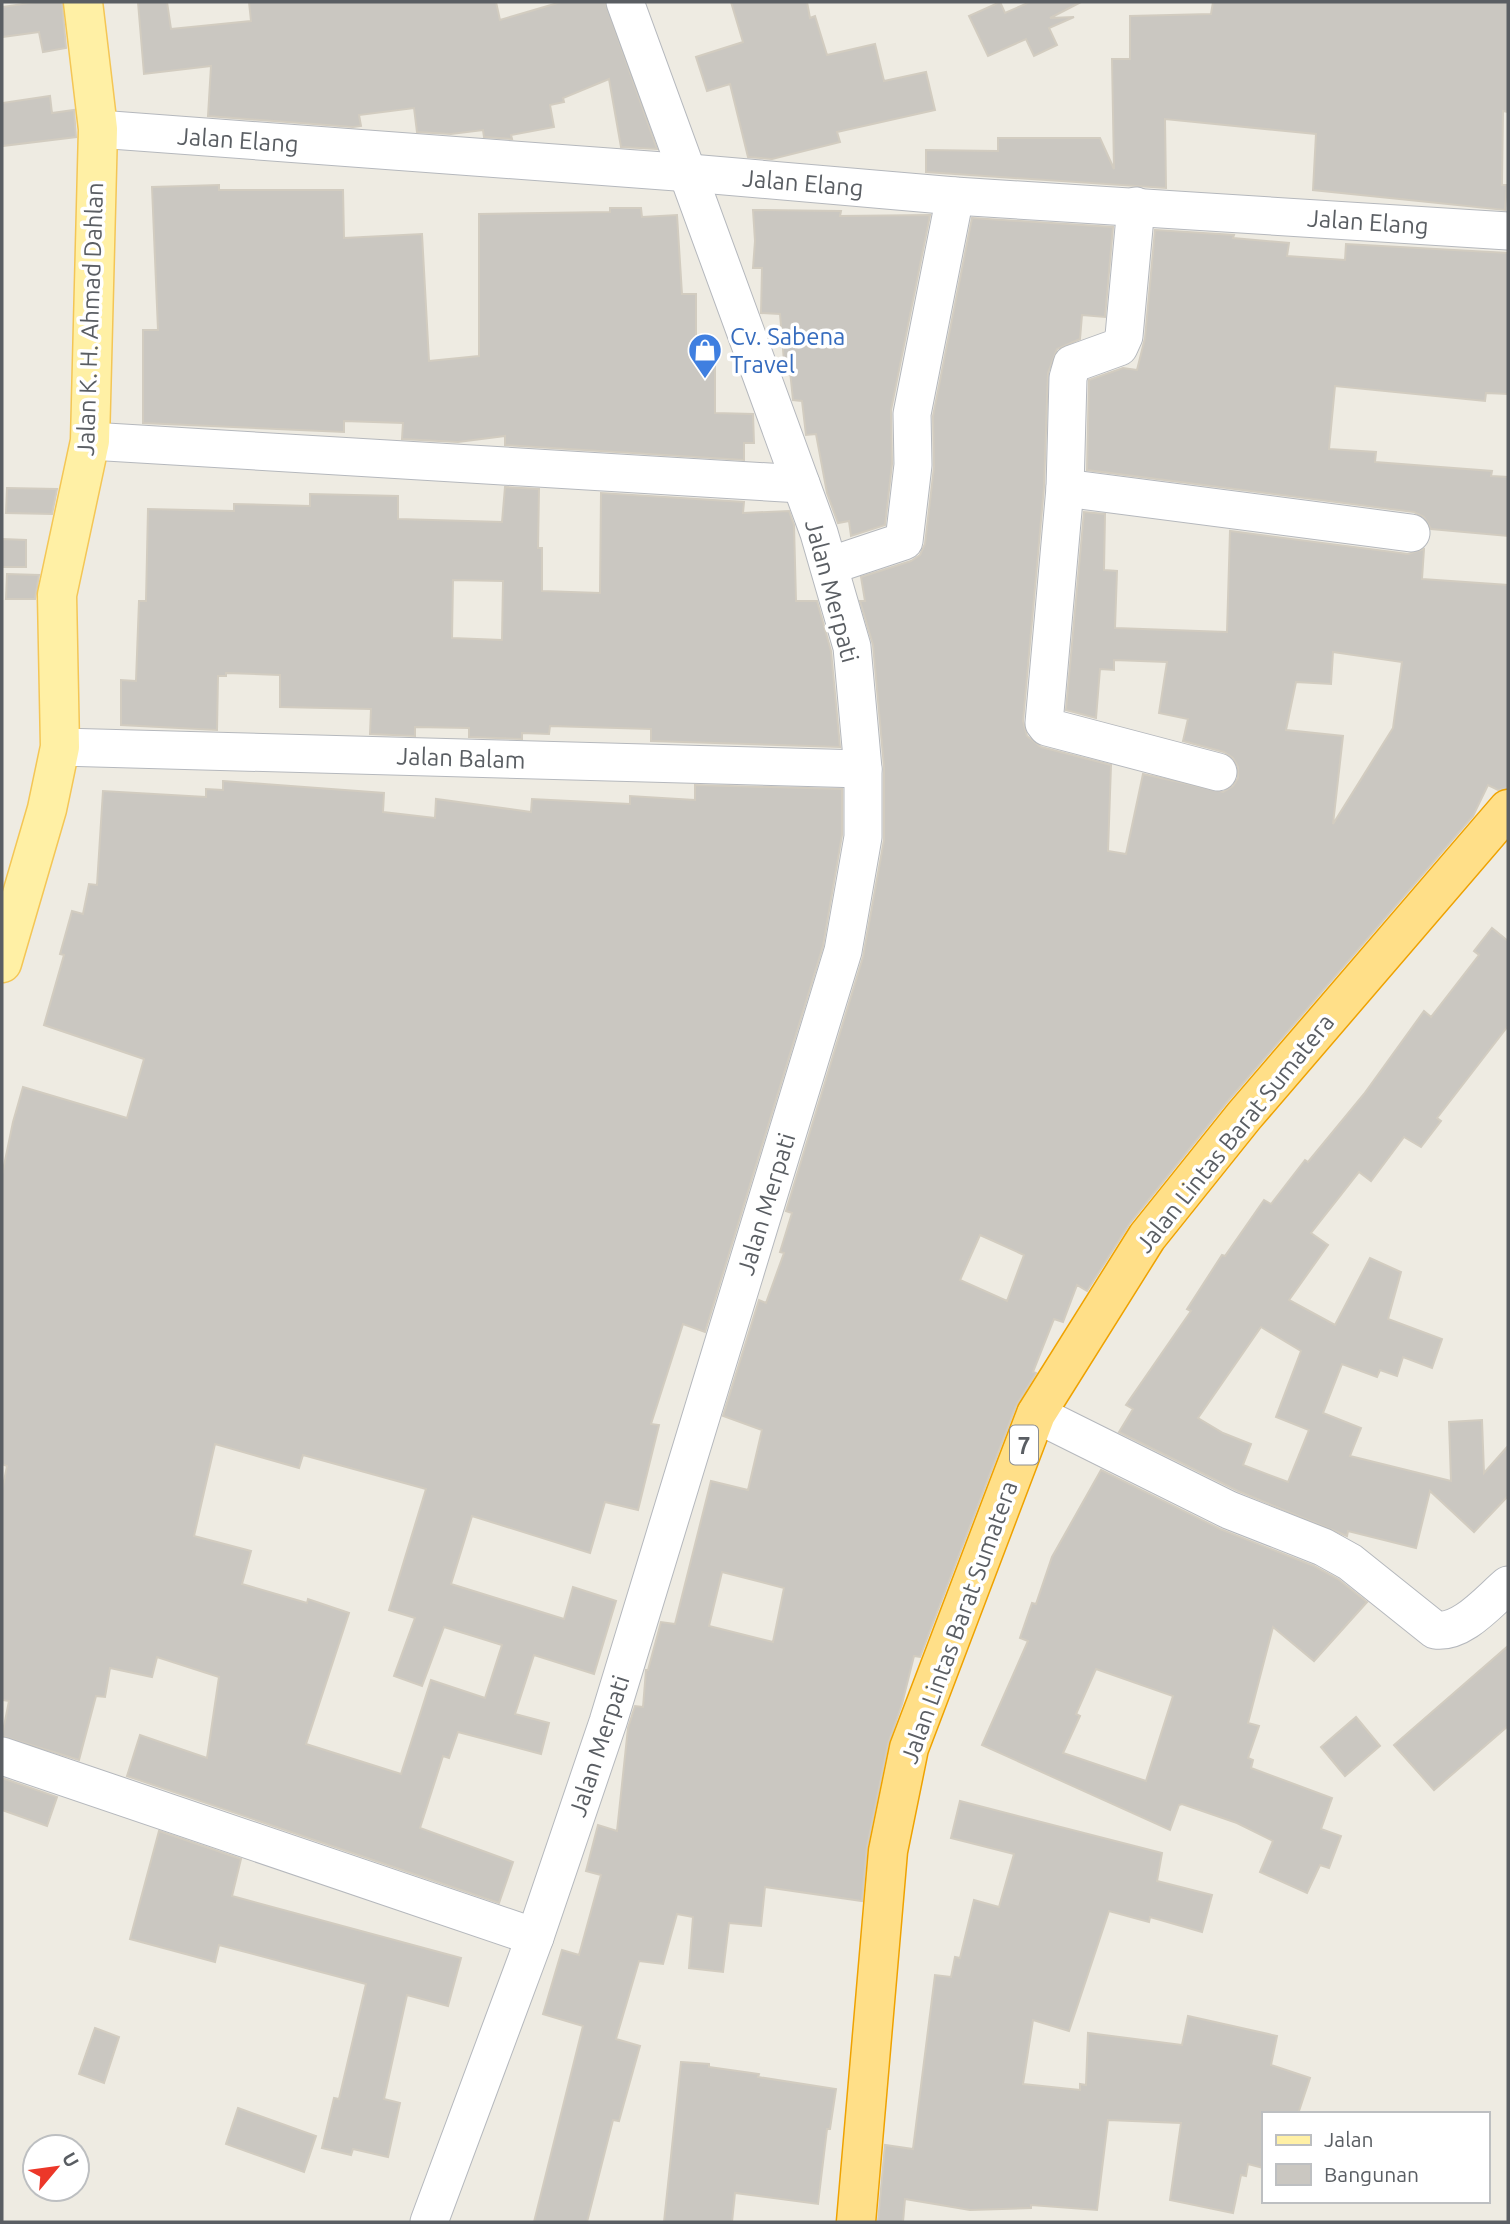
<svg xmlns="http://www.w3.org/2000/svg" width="1510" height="2224" viewBox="0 0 1510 2224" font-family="Ubuntu,sans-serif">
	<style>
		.building { fill: #cac7c1; stroke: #d2ccc0; stroke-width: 2; fill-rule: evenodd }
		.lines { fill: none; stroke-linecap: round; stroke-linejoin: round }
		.minor-casing { stroke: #b5b8bd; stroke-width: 39 }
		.major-casing { stroke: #f4c655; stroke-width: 41 }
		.highway-casing { stroke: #efa200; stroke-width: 41 }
		.minor { stroke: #fff; stroke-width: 37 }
		.major { stroke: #fff0a5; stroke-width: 38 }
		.highway { stroke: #ffdf88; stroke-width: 38 }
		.labels { text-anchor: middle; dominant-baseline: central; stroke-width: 7; stroke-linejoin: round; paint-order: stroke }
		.shield { fill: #fff; stroke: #8c8e92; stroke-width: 2 }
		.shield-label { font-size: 23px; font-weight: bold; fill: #5a5e63 }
		.street-label { font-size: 24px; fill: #5a5e63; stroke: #fff }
		.shop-label { font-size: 24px; fill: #366cbe; stroke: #fff; text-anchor: start }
	</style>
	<rect width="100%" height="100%" fill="#eeebe2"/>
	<g class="building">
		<polygon points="36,2 62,2 66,48 43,52 39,32 2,37 2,7"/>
		<polygon points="138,2 167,2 171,29 251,21 249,2 496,2 500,20 561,2 605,2 657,149 621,147 609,79 563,98 564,102 550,105 554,127 511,135 512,139 484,137 483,130 451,134 417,132 414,108 359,115 361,126 353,127 208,116 211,66 144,74"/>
		<polygon points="731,2 807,2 810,18 815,16 827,55 875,44 884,81 926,72 935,110 837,132 840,142 772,159 748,157 730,84 707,91 696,57 743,42"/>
		<polygon points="1000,2 1005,13 1030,2 1081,2 1050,18 1074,17 1049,28 1057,45 1034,56 1026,39 988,56 969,16"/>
		<polygon points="1213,2 1508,2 1508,112 1503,111 1502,185 1507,185 1505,210 1313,190 1316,134 1165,119 1166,188 926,172 926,150 998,151 998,138 1100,138 1114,169 1112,59 1130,59 1130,16 1211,14"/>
		<polygon points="50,96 52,113 74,110 76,137 2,146 2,103"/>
		<polygon points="219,185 219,190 343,190 344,238 422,234 429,361 479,356 479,214 610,212 610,208 641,208 642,217 677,215 682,294 696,294 696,356 715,356 715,413 753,414 754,443 744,443 744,460 505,445 505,436 458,442 402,439 403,423 344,421 344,432 143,423 143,330 158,330 152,187"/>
		<polygon points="753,210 841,211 840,216 930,215 891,410 892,464 885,525 851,536 849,521 838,523 827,493 816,434 806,435 802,401 793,400 789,361 784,361 780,314 761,313 762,268 753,268 755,241"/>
		<path d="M972,218L1113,227L1105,317L1082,315L1080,339L1057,349L1048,373L1044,487L1023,721L1027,736L1041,747L1111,765L1108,851L1126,854L1143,774L1223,792L1233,786L1238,778V767L1233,758L1224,752L1183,741L1188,719L1159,713L1167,662L1114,660V670L1100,669L1096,718L1066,710L1084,512L1105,514L1104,570L1117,571L1115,628L1227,632L1230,531L1408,554L1424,549L1422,579L1508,585V788L1498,790L1488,785L1473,816L1227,1102L1130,1223L1087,1291L1077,1285L1063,1322L1054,1319L1033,1372L1036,1373L1016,1406L920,1657L914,1656L902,1704L888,1744L867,1847L862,1901L765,1887L761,1926L729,1923L723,1972L689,1968L693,1917L677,1914L663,1964L639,1961L616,2039L640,2046L619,2121L613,2120L587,2222H534L583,2026L543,2014L562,1950L579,1955L601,1875L586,1871L598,1825L617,1831L628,1728L635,1706L643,1707L646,1670H648L661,1622L675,1624L711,1481L748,1490L762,1430L723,1416L759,1300L766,1303L784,1253L780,1252L792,1213L786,1211L863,957L884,840V767L873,645L860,601H865L861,577L911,561L920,555L925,544L934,467L933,416ZM1333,652L1402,662L1393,728L1333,824L1343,736L1286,730L1296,682L1331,684ZM980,1235L1024,1255L1007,1301L960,1280ZM722,1572L784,1588L773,1642L709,1626Z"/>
		<polygon points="1155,230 1234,235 1233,238 1289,243 1287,256 1345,260 1346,244 1508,253 1508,394 1486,393 1485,401 1335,386 1329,449 1376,452 1375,462 1492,471 1491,476 1508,477 1508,536 1431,529 1424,517 1414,512 1087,470 1089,380 1123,368 1137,370 1145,338"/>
		<path d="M505,487L539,489L538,548H542V591L600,593L601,493L744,502L743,513L789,511L794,525L796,601H817L831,651L840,747L651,741V729L550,726L549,734L522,733V739L469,737V728L415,727V736L370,734L371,709L280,707V675L226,673V676H218L217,730L121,725V680L136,681L139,601H146L148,509L234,511V504L310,506V494L398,496V519L502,522ZM453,580L503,581L502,640L452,638Z"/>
		<polygon points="7,488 57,489 52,514 6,513"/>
		<polygon points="2,539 26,540 26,567 2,567"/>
		<polygon points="7,574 39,575 35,599 6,599"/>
		<path d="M223,781L384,793L383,812L435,818L436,799L531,812L532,799L630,804V796L695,800V785L842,789V835L823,946L705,1332L683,1324L651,1424L659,1425L638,1510L605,1502L590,1553L472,1516L451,1584L564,1619L573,1587L616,1601L594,1674L534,1655L515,1714L549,1723L541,1754L458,1732L449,1758L443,1756L420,1828L513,1862L499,1903L127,1776L140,1735L207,1758L219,1677L157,1657L152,1677L110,1668L105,1697L96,1696L79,1760L2,1736L9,1701L2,1700V1491L7,1466L2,1464V1175L13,1122L23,1087L127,1118L144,1059L44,1025L64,955L60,954L72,911L83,914L89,884L97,885L103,791L206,797V789L223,790ZM215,1444L299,1468L303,1455L426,1489L389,1610L415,1618L394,1676L422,1686L444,1627L502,1645L485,1698L431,1680L401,1774L306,1744L349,1613L308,1599L307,1603L242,1584L251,1551L194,1536Z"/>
		<path d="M1492,928L1508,941V1026L1437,1118L1441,1121L1421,1147L1404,1137L1371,1181L1359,1172L1311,1233L1328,1245L1289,1300L1335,1325L1370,1258L1401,1272L1388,1319L1442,1339L1432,1368L1403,1357L1397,1376L1380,1370L1377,1377L1342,1364L1323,1413L1361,1428L1350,1456L1451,1481L1449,1422L1482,1420L1484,1473L1508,1446V1496L1474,1532L1430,1491L1416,1548L1348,1531L1347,1536L1238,1491L1119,1432L1133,1409L1126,1405L1191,1311L1187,1309L1222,1255L1225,1256L1264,1200L1271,1204L1305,1160L1308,1162L1364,1094L1424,1011L1431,1017L1479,955L1474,951ZM1261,1327L1301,1351L1276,1417L1309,1430L1288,1482L1243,1465L1251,1444L1223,1433L1198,1418Z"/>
		<path d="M1101,1470L1220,1529L1314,1566L1338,1579L1367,1602L1314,1661L1273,1627L1248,1723L1259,1726L1248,1758L1253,1760L1251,1768L1332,1798L1321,1829L1341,1836L1329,1868L1320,1865L1307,1893L1260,1872L1273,1841L1237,1823L1182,1804L1179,1805L1170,1830L982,1745L1028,1641L1020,1638L1032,1603L1036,1604L1052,1557ZM1096,1669L1173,1696L1146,1781L1063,1753L1080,1716L1076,1714Z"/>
		<polygon points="1508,1646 1508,1726 1434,1790 1394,1745"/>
		<polygon points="1356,1717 1380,1746 1345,1776 1321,1747"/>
		<polygon points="2,1778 57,1797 47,1826 2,1810"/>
		<polygon points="960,1801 1162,1853 1157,1881 1212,1895 1202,1932 1150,1917 1149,1922 1109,1911 1069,2031 1033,2020 1023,2084 1080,2090 1080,2084 1086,2085 1088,2033 1182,2045 1188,2016 1277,2036 1271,2065 1310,2078 1298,2114 1263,2114 1263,2168 1248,2164 1246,2176 1241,2175 1233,2213 1170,2200 1181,2123 1108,2120 1097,2210 1031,2205 1031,2208 970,2210 905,2199 903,2222 878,2222 885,2145 913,2149 935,1975 951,1977 955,1957 960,1958 974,1900 999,1907 1014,1854 951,1838"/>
		<polygon points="159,1831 241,1859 232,1896 461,1958 448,2006 407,1995 384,2099 400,2103 388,2157 353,2149 351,2155 322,2148 334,2098 339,2099 366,1984 219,1945 215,1962 130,1939"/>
		<polygon points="95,2028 119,2037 104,2083 79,2074"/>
		<polygon points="681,2062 709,2064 709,2067 759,2074 758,2077 836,2089 830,2129 827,2129 818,2204 735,2193 732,2222 664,2222"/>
		<polygon points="238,2108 316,2136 304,2172 226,2144"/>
	</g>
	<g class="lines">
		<g class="minor-casing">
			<g id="minor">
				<polyline points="98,129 690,173 955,196 1508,231"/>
				<polyline points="1136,206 1124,336 1119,347 1072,364 1068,378 1065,488 1044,723 1047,727 1218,772"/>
				<polyline points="90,441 801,484"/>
				<polyline points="1065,488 1411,533"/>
				<polyline points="829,566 904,541 913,465 912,414 955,196"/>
				<polyline points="60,747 863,769"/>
				<path d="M1036,1414L1229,1510L1323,1547L1350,1562L1435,1630C1462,1634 1489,1601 1508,1585"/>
				<polyline points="2,1756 535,1937"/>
				<polyline points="429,2222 535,1937 608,1722 843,951 863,837 863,769 852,647 819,533 625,2"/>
			</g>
		</g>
		<g class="major-casing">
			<polyline id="major" points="2,963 47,809 60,747 57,595 90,441 98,129 83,2"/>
		</g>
		<g class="highway-casing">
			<polyline id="highway" points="856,2222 888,1851 909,1748 1036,1414 1147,1237 1244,1116 1508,809"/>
		</g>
		<use href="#minor" class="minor"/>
		<use href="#major" class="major"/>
		<use href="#highway" class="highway"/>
	</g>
	<defs>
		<g id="shop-pin" transform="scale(1.75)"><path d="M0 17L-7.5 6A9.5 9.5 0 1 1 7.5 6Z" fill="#3f7fe0" stroke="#fff"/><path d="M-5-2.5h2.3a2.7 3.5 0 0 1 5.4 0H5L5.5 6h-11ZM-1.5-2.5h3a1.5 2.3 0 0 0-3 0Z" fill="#fff"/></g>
	</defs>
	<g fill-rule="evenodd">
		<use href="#shop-pin" x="705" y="350"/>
	</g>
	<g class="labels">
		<rect class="shield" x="1010" y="1425.5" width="28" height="39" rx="5"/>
		<g class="shield-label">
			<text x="1024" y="1445">7</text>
		</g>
		<g class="street-label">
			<text transform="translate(238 140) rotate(4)">Jalan Elang</text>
			<text transform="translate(803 183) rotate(5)">Jalan Elang</text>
			<text transform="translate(1368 222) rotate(4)">Jalan Elang</text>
			<text transform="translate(90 319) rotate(-88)">Jalan K. H. Ahmad Dahlan</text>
			<text transform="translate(832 591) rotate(75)">Jalan Merpati</text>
			<text transform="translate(461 758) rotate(2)">Jalan Balam</text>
			<text transform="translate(1235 1133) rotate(-51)">Jalan Lintas Barat Sumatera</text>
			<text transform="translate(766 1204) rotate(-73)">Jalan Merpati</text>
			<text transform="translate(959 1622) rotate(-70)">Jalan Lintas Barat Sumatera</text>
			<text transform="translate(599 1746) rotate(-72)">Jalan Merpati</text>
		</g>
		<g class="shop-label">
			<text x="730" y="336">Cv. Sabena<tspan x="730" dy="28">Travel</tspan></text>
		</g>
	</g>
	<rect width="1510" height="2224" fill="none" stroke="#5a5e63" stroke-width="7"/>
	<rect x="1262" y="2112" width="228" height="91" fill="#ffffff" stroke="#bdbfc1" stroke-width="2"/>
	<rect x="1276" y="2135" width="35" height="10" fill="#fff0a5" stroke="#bdbfc1" stroke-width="2"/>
	<text x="1324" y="2147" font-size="21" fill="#5a5e63">Jalan</text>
	<rect x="1276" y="2164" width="35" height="21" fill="#cac7c1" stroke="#bdbfc1" stroke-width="2"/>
	<text x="1324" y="2182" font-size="21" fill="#5a5e63">Bangunan</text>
	<g transform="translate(56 2168) rotate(61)"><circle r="33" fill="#ffffff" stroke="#bdbfc1" stroke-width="2"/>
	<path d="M0-5L12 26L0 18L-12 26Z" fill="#ec3729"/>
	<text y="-10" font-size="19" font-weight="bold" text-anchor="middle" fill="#5a5e63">U</text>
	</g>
</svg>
